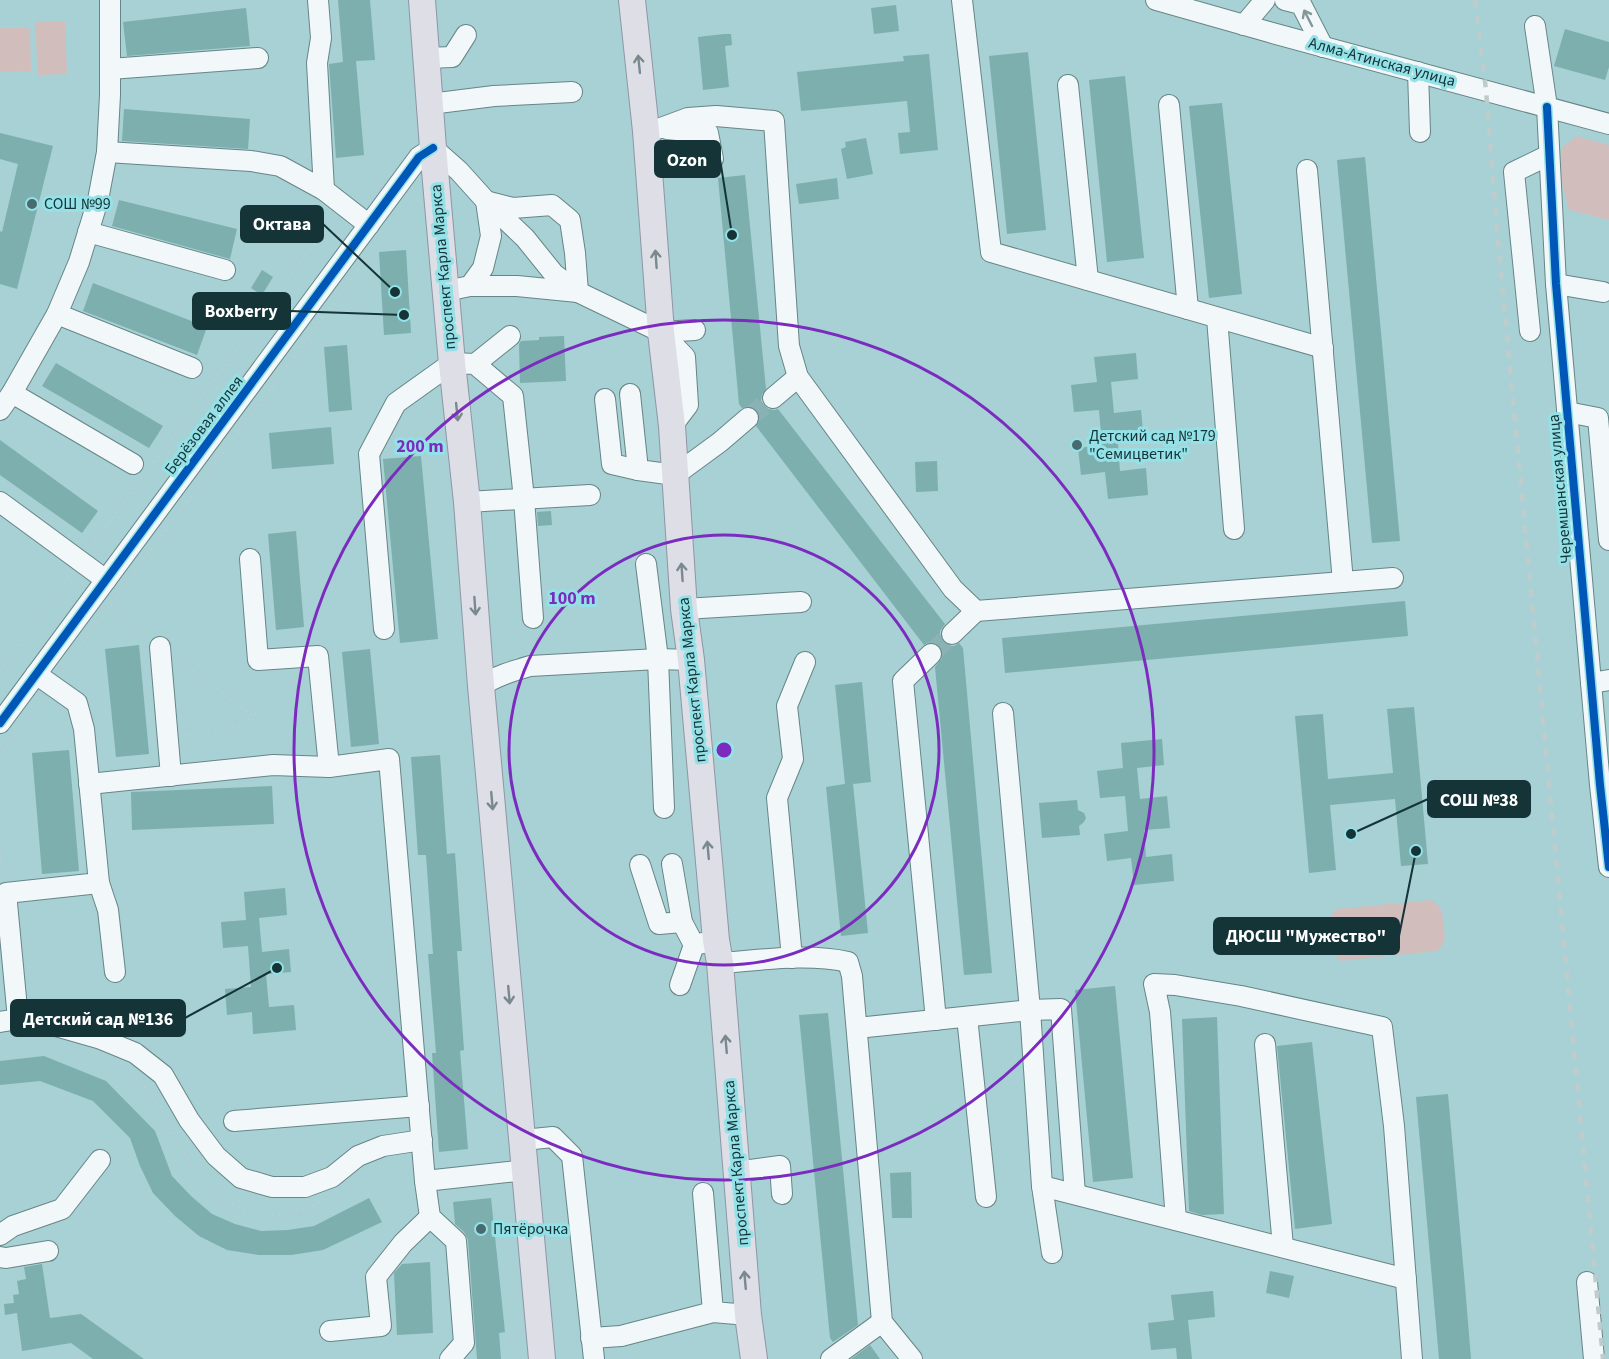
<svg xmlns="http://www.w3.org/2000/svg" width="1609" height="1359" viewBox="0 0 1609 1359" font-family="'Source Sans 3',sans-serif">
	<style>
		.green { fill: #d1bdbc }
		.building { fill: #7cafad }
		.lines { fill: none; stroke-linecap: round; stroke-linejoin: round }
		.minor-tunnel { stroke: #8ab2b5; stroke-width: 20; stroke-dasharray: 20 10; stroke-linecap: butt }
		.minor-casing { stroke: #678587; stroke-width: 22 }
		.major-casing { stroke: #8d96a5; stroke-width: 28 }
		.path { stroke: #c0cdce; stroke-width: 2; stroke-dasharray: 1.5 4.5; stroke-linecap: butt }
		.minor { stroke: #f2f8f9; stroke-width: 20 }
		.major { stroke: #dedee6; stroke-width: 26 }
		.rail { stroke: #bfcccc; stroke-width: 4.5; stroke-dasharray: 8 8; stroke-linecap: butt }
		.cycleway-casing { stroke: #94e1e7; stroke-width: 11 }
		.cycleway { stroke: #0057b8; stroke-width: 8 }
		.oneway { stroke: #839698 }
		.oneway2 { stroke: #79898e }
		.ring { fill: none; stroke: #7b2cbf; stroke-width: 3 }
		.poi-dot { fill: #476b6e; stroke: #94e1e7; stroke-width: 2 }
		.labels { text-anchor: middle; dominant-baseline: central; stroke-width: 6; stroke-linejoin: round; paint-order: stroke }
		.street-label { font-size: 16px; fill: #143437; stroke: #94e1e7 }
		.poi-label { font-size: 16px; fill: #143437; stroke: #94e1e7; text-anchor: start }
		.centre { fill: #7b2cbf; stroke: #94e1e7; stroke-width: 3 }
		.ring-label { font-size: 18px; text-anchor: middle; font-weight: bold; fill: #7b2cbf; stroke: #94e1e7; stroke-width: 6; stroke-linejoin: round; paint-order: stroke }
		.leader { fill: none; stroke: #143437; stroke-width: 2 }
		.callout-dot { fill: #143437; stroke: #94e1e7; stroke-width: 2 }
		.callout { fill: #143437; stroke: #143437; stroke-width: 2 }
		.callout-label { font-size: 18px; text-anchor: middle; font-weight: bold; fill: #fff }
	</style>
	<rect width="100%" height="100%" fill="#a7d1d4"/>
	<g class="green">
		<polygon points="65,21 67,74 38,75 35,22"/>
		<polygon points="0,28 30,28 31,71 0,72"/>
		<polygon points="1576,136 1609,145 1609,220 1569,210 1560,174 1562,148"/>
		<path d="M1431,900L1438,905L1442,912L1445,939L1442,946L1436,951L1341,961C1326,949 1322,923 1336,909Z"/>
	</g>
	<g class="building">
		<polygon points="338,0 370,0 375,60 356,61 364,155 336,158 329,64 343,62"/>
		<polygon points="896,5 899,31 874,34 871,8"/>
		<polygon points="246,8 250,46 127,56 123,22"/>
		<polygon points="1565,29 1609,42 1609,67 1605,80 1554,66"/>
		<polygon points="724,34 731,34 732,45 725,46 729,87 703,90 698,37"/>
		<polygon points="1028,52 1046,230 1007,234 989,56"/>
		<polygon points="929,54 938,150 900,154 898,133 910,132 907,101 801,111 797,72 904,61 903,56"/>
		<polygon points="1125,76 1144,258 1107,262 1089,80"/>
		<polygon points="1222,103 1242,294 1209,298 1189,106"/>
		<polygon points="124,109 250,119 248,149 122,141"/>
		<polygon points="0,133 53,146 17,289 0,284 0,231 2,232 18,164 0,159"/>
		<polygon points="866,138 873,174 847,179 841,149 846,147 845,142"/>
		<polygon points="1365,157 1400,541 1372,543 1337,160"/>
		<polygon points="745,175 766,389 762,394 761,401 764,405 768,409 775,410 778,409 945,624 940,631 940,636 943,642 949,646 954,646 959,643 963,648 992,973 964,975 935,667 942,658 942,651 940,646 935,643 929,642 924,645 756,426 759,421 760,416 757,411 751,407 742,408 739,404 718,178"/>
		<polygon points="837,178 839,199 799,204 796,184"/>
		<polygon points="119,200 237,229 230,259 112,226"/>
		<polygon points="406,250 411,333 384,335 379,252"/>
		<polygon points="262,270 273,277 262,295 251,288"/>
		<polygon points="93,283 207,327 197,355 83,311"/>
		<polygon points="564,336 566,381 520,383 519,344 521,341 539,340 539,337"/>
		<polygon points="347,345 352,410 329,412 324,347"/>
		<polygon points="1136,353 1138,379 1111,382 1114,413 1141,410 1144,442 1118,444 1120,471 1146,468 1148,495 1108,499 1105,472 1081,475 1078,448 1102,445 1099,410 1074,412 1071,385 1097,382 1094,357"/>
		<polygon points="56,363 163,426 149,448 42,386"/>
		<polygon points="331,427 334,464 272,469 269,433"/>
		<polygon points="0,440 98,511 82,533 0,475"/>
		<polygon points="421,456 438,639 400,643 383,459"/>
		<polygon points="937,461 938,491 916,492 915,462"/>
		<polygon points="551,511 552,525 538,526 537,512"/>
		<polygon points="296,531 304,627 276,630 268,534"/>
		<polygon points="1405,601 1408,636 1005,673 1002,638"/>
		<polygon points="139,645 149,754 116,757 105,649"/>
		<polygon points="370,649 379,744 351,747 342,652"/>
		<polygon points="862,682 871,782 853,784 868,933 841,936 826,787 845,784 835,685"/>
		<polygon points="1414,707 1428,864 1401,866 1395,799 1330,805 1336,870 1309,873 1295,716 1323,714 1328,779 1393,773 1387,709"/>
		<polygon points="1162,739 1164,765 1137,768 1140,799 1167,796 1170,828 1144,830 1146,857 1172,854 1174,881 1134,885 1131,858 1107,861 1104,834 1128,831 1125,796 1100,798 1097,771 1123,768 1121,743"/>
		<polygon points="69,750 79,871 42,874 32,753"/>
		<polygon points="440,755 447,854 455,853 462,951 457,951 464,1050 460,1051 468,1149 439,1152 432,1053 436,1053 428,954 433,954 426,855 418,855 411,757"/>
		<polygon points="272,786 274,824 132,830 131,792"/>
		<polygon points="1077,800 1078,810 1084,813 1086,818 1084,822 1079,826 1080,835 1042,838 1039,803"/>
		<polygon points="285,888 287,915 259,918 262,952 289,949 291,972 266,974 269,1007 294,1005 296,1030 253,1034 252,1012 227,1015 225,989 251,987 248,946 223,948 221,922 246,920 244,892"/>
		<polygon points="1115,986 1133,1178 1093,1182 1075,990"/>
		<polygon points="828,1013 858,1325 833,1342 830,1338 799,1015"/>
		<polygon points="1217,1017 1224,1214 1202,1215 1189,1211 1182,1019"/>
		<polygon points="1312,1042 1332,1224 1295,1229 1277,1046"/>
		<polygon points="44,1056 106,1081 155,1131 172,1176 191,1196 212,1214 235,1224 261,1231 288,1230 314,1226 369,1198 382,1222 323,1250 291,1255 259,1255 227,1250 199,1236 175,1216 153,1193 140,1166 130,1138 93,1101 40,1081 0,1085 0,1061"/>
		<polygon points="1448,1094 1465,1286 1471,1359 1439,1359 1416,1097"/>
		<polygon points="911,1172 912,1218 892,1218 890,1173"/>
		<polygon points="491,1198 505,1332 499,1333 501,1359 477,1359 468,1240 464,1232 455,1224 453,1202"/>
		<polygon points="430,1262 433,1333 397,1335 394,1273 402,1264"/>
		<polygon points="42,1264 50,1318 81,1314 144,1359 93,1359 71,1343 22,1351 17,1313 5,1315 4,1304 14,1303 13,1295 19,1294 17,1281 26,1279 24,1267"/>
		<polygon points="1270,1271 1294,1276 1289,1298 1266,1293"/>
		<polygon points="1213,1291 1215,1317 1188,1320 1192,1359 1177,1359 1176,1348 1151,1350 1148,1323 1174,1320 1171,1295"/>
		<polygon points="870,1345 880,1359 851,1359"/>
	</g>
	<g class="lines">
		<g class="minor-tunnel">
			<polyline points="748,418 773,398"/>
			<polyline points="931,654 952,634"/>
		</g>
		<g class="minor-casing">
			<g id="minor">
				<polyline points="318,0 321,38 317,63 324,190"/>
				<polyline points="962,0 991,252 1323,348"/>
				<polyline points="1156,0 1269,32 1609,124"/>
				<polyline points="1285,0 1301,4 1323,47"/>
				<polyline points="1244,25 1265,0"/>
				<polyline points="1535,26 1547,107 1556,284 1600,785 1609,867"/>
				<polyline points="426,58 452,57 466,35"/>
				<polyline points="110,69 258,58"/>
				<polyline points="1418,72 1420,132"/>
				<polyline points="1068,85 1088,280"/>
				<polyline points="430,104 494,96 572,92"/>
				<polyline points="1169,105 1188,309"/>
				<polyline points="667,129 708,133 713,159"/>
				<polyline points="646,131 661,128 688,118 716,116 774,121 789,346 798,377 953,589 976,611 1393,578"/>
				<polyline points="107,152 251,161 280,166 324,190 369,225"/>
				<polyline points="1307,170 1343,582"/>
				<polyline points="88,232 225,270"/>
				<polyline points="1556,284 1603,292"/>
				<polyline points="470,286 483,268 491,236 486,201"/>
				<polyline points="446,291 470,286 517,286 578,292 575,253 570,220 552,205 513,208 489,202"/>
				<polyline points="57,314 192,368"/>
				<polyline points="1217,318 1234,529"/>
				<polyline points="1530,331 1514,172 1549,155"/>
				<polyline points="661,332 695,330"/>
				<polyline points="475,364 510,336"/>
				<polyline points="12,393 133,464"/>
				<polyline points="630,394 638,470 675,475 720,442 748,418"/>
				<polyline points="773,398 798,377"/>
				<polyline points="605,399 612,464 638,470"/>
				<polyline points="0,410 12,393 57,314 79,262 98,200 107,152 110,95 110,0"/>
				<polyline points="1567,412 1598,418 1609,540"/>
				<polyline points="0,502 106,580"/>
				<polyline points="467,502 590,495"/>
				<polyline points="250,559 258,660 318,656 329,767 389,759 425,1181 430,1217 456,1241 464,1343 450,1359"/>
				<polyline points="646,564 658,659 664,808"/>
				<polyline points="684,609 801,602"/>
				<polyline points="384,629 369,454 396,403 452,363 475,364 513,396 524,499 533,618"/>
				<polyline points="952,634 976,611"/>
				<polyline points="160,647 171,776"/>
				<polyline points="931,654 903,681 936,1020"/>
				<polyline points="1591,683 1609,680"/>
				<path d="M481,686C496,676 513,671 530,666L658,659L691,660"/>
				<polyline points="1003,713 1030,1010 1042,1186 1052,1253"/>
				<polyline points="0,723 419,157 433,148 459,171 486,201 525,238 554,274 578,292 661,332 685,357 688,405 672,426"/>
				<polyline points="89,784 273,765 329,767"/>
				<polyline points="672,864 682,922 694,945 716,940"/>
				<polyline points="640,865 659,924 682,922"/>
				<polyline points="99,883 108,910 115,972"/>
				<polyline points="792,958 777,798 793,759 787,706 805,662"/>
				<path d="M720,963C762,960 807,953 848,962L852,976L882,1322L912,1359"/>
				<polyline points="680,985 694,945"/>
				<polyline points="967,1017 986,1197"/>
				<polyline points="18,1019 6,893 99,883 84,729 77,703 36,674"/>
				<polyline points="0,1022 18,1019 52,1025 101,1039 135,1053 163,1075 189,1120 216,1156 241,1178 272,1187 305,1187 332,1177 358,1156 383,1146 422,1140"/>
				<polyline points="857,1028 1030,1010 1061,1009 1075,1194"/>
				<polyline points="1265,1044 1283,1247"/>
				<polyline points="234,1121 419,1106"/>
				<polyline points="523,1140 553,1137 572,1156 594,1359"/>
				<polyline points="736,1172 780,1166 782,1194"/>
				<polyline points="425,1181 526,1170"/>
				<polyline points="1042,1186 1406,1279"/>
				<polyline points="703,1193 713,1312 748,1315"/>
				<polyline points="1176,1220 1160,1012 1154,984 1175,985 1241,996 1382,1027 1394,1126 1412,1359"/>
				<polyline points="0,1235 13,1226 62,1209 100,1160"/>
				<polyline points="0,1257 6,1258 48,1251"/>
				<polyline points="1587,1282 1594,1359"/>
				<polyline points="330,1331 381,1326 376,1277 403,1243 430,1217"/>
				<polyline points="591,1338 621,1336 713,1312"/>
				<polyline points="831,1359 882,1322"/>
			</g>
		</g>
		<g class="major-casing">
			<g id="major">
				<polyline points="422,0 433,148 452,363 467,502 481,686 542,1359"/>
				<polyline points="632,0 646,131 661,332 672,426 684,609 691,660 716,940 720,963 748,1315 754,1359"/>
			</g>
		</g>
		<g class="path">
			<polyline points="150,467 327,227 341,237"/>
			<polyline points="91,547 141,479"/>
			<polyline points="111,605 148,636"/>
			<polyline points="178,660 253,716 299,674"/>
			<polyline points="0,670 70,575"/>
			<polyline points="62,671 368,257 367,256"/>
			<polyline points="185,735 238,727 253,716"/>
			<polyline points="0,756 43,697"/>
			<polyline points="0,844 4,875"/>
			<polyline points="132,1074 139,1080 164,1114 175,1138 199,1179 218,1198 243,1209 272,1216 314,1206 326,1198"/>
		</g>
		<use href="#minor" class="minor"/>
		<use href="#major" class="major"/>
		<polyline class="rail" points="1475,0 1486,90 1498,240 1603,1359"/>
		<g class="cycleway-casing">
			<g id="cycleway">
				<polyline points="1547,107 1556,284 1600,785 1609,867"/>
				<polyline points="0,723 419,157 433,148"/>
			</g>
		</g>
		<use href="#cycleway" class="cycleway"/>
	</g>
	<defs><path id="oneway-shaft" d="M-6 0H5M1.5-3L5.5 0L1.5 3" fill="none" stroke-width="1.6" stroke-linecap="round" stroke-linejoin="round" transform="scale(1.5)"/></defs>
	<use class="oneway" href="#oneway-shaft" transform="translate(1308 18) rotate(-117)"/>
	<g class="oneway2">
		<use href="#oneway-shaft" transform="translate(639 64) rotate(-96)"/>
		<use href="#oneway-shaft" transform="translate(656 259) rotate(-94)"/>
		<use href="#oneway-shaft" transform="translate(457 412) rotate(84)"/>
		<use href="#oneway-shaft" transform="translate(682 572) rotate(-94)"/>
		<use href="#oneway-shaft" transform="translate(475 606) rotate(86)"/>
		<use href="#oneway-shaft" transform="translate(492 801) rotate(85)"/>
		<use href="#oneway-shaft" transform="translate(708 850) rotate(-95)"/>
		<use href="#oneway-shaft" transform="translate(509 995) rotate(85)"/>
		<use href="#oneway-shaft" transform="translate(726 1044) rotate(-95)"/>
		<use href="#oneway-shaft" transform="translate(745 1280) rotate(-95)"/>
	</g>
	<g class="ring">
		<circle cx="724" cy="750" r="215"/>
		<circle cx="724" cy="750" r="430"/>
	</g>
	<g class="poi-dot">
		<circle cx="32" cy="204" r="6"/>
		<circle cx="1077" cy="445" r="6"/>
		<circle cx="481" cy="1229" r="6"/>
	</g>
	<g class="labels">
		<g class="street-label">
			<text transform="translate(1382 62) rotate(15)">Алма-Атинская улица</text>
			<text transform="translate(443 267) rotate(-95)">проспект Карла Маркса</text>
			<text transform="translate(204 425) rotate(-53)">Берёзовая аллея</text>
			<text transform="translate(1560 489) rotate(-95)">Черемшанская улица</text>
			<text transform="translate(692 680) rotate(-96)">проспект Карла Маркса</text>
			<text transform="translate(736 1163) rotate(-95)">проспект Карла Маркса</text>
		</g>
		<g class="poi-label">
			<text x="44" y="204">СОШ №99</text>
			<text x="1089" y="436">Детский сад №179<tspan x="1089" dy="18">"Семицветик"</tspan></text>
			<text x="493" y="1229">Пятёрочка</text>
		</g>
	</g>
	<circle cx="724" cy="750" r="9" class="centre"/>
	<g class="ring-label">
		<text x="420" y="452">200 m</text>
		<text x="572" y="604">100 m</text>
	</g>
	<path class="leader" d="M732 235L720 159M395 292L323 224M404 315L290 311M1351 834L1428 799M1416 851L1399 936M277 968L185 1018"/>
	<g class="callout-dot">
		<circle cx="732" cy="235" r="6"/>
		<circle cx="395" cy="292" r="6"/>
		<circle cx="404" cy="315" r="6"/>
		<circle cx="1351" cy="834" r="6"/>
		<circle cx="1416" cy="851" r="6"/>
		<circle cx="277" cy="968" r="6"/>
	</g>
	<g class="callout">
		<rect x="655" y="141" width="65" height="36" rx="6"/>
		<rect x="241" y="206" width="82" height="36" rx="6"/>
		<rect x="193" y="293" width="97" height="36" rx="6"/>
		<rect x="1428" y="781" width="102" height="36" rx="6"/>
		<rect x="1214" y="918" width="185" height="36" rx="6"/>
		<rect x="11" y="1000" width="174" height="36" rx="6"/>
	</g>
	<g class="callout-label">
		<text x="687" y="166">Ozon</text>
		<text x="282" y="230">Октава</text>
		<text x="241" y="317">Boxberry</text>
		<text x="1479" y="806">СОШ №38</text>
		<text x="1306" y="942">ДЮСШ "Мужество"</text>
		<text x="98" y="1025">Детский сад №136</text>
	</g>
</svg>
